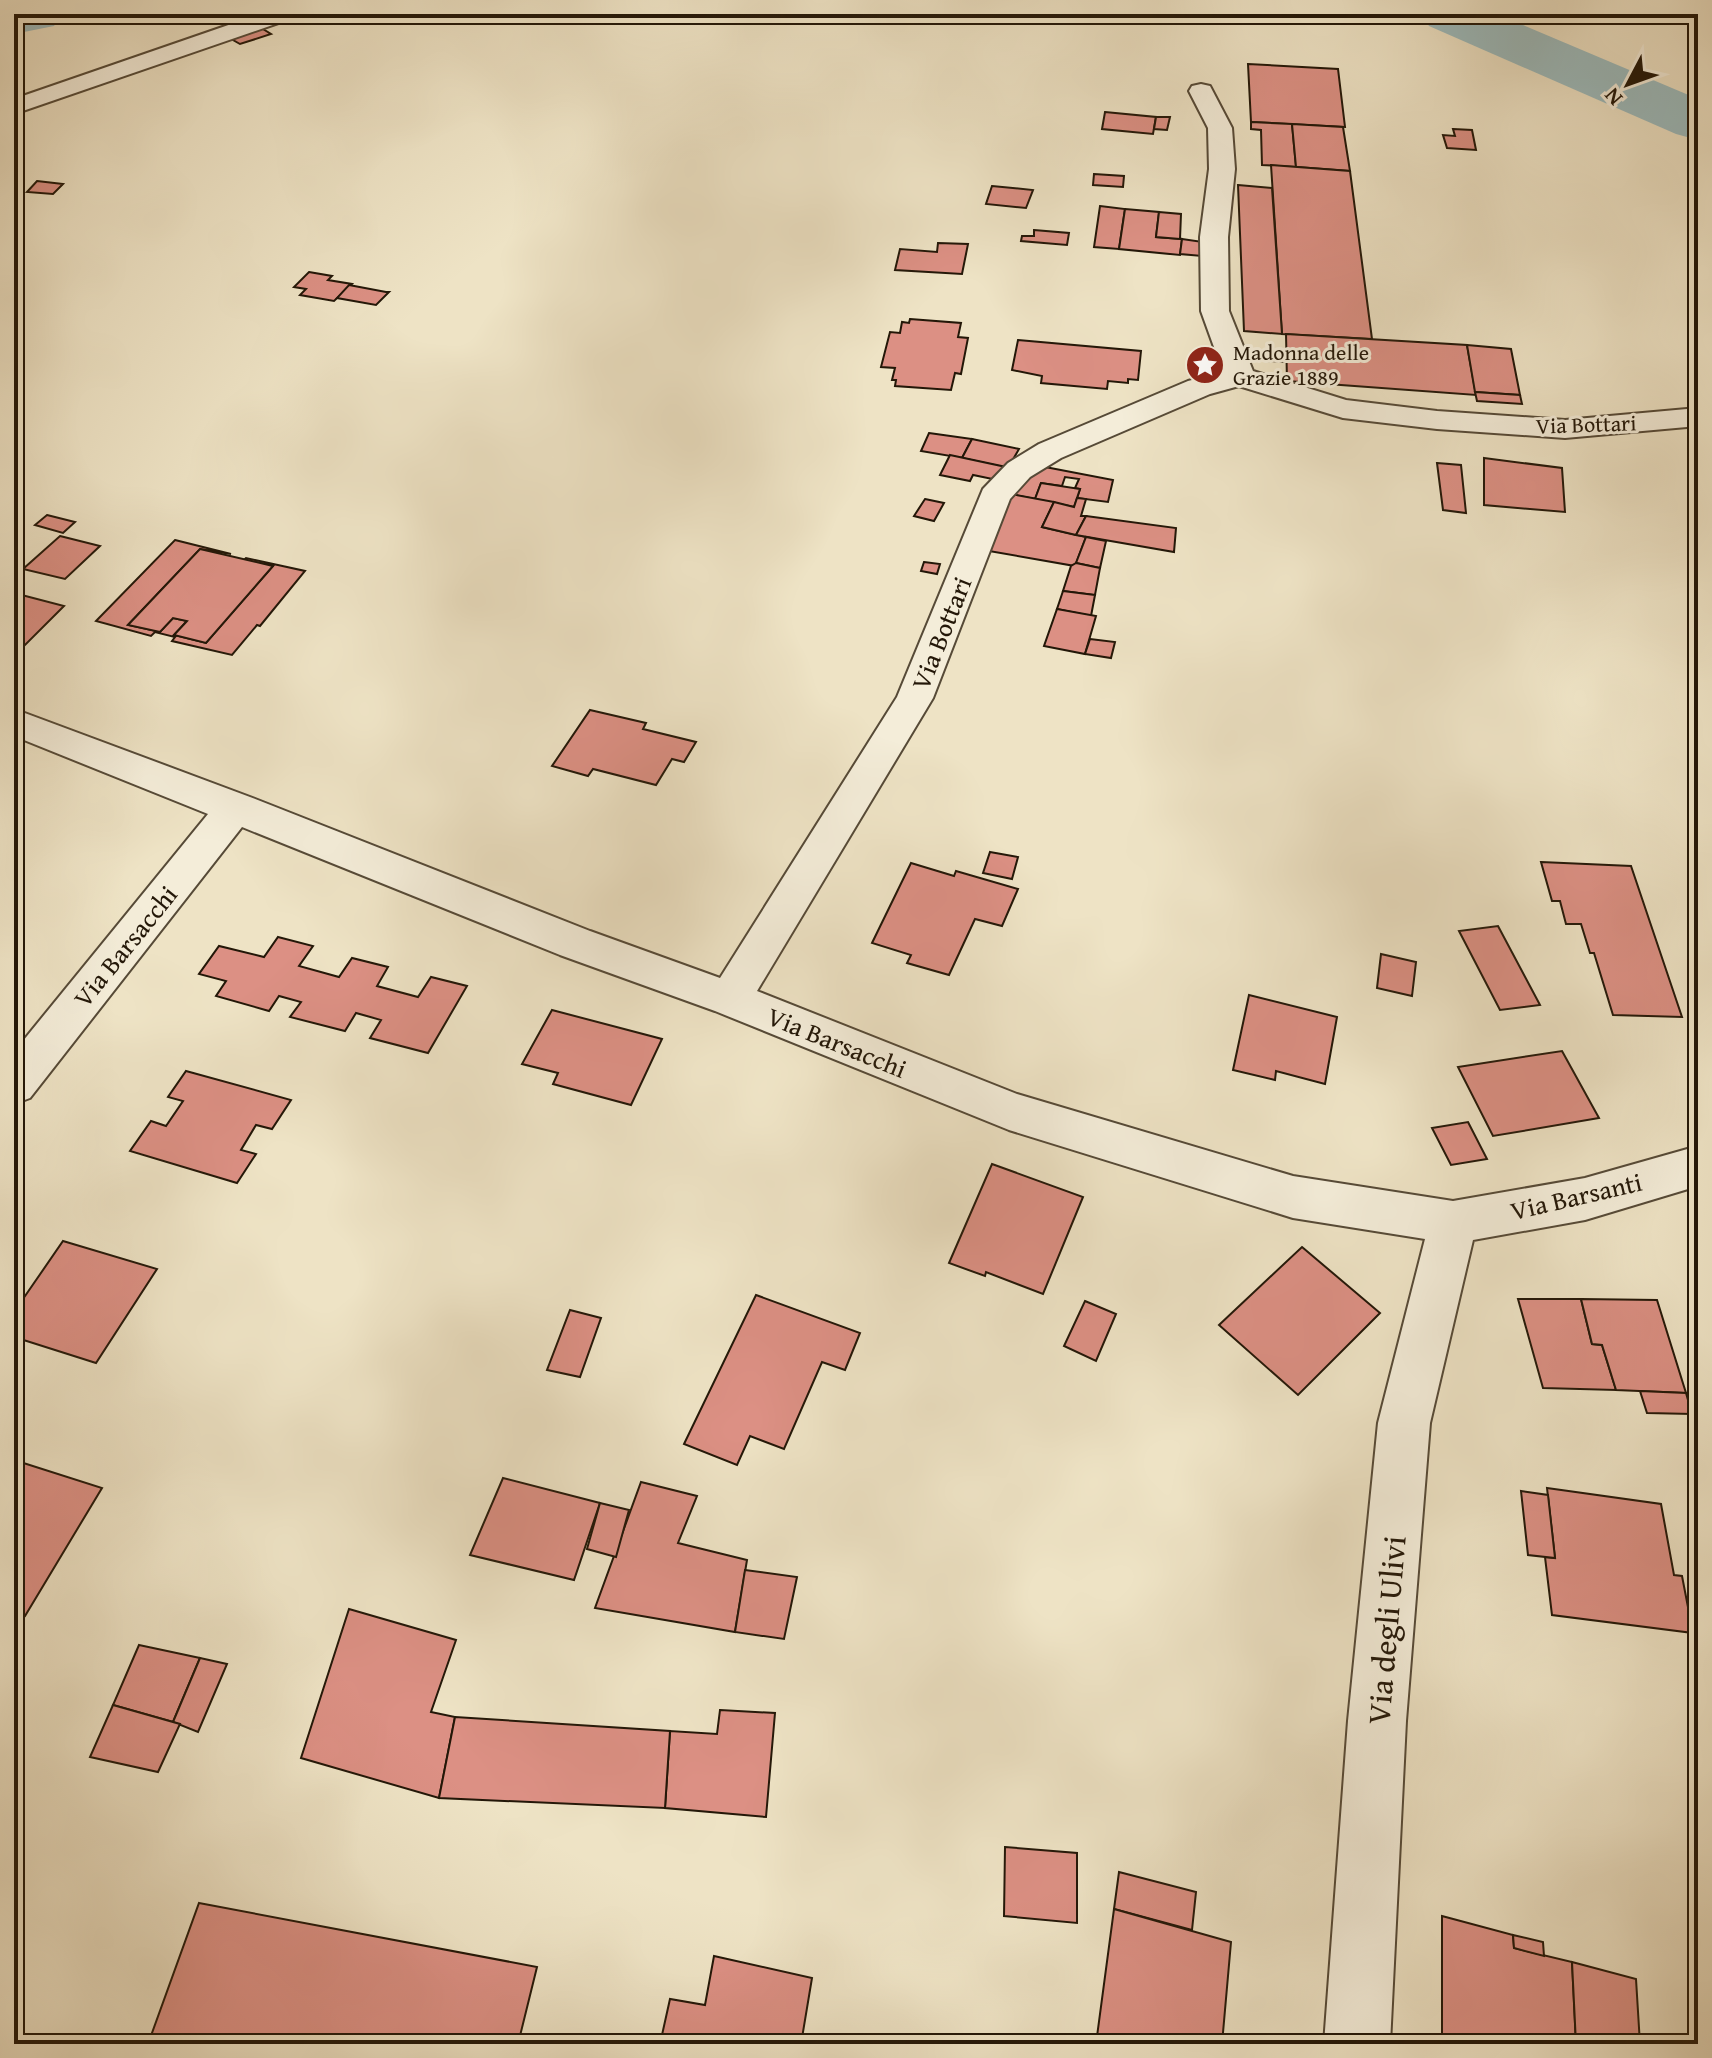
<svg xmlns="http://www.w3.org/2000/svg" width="1712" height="2058" viewBox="0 0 1712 2058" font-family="'Gentium Book Plus',serif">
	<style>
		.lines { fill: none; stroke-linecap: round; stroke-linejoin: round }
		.river { fill: #9dbcbe; fill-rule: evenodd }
		.building { fill: #dc9084; stroke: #231708; stroke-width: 2 }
		.minor-casing { stroke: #564a37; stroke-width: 4 }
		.minor { fill: #f4edd9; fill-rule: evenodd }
		.labels { text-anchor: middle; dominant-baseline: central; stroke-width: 6; stroke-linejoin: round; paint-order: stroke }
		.far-poi-label { font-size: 22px; fill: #231708; stroke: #f4edd9; text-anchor: start }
		.far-street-label { font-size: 22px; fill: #231708; stroke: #f4edd9 }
		.street-label { font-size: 26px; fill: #231708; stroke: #f4edd9 }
		.near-street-label { font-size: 32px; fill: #231708; stroke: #f4edd9 }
	</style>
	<rect width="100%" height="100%" fill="#eee3c5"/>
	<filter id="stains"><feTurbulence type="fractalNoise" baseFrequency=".0025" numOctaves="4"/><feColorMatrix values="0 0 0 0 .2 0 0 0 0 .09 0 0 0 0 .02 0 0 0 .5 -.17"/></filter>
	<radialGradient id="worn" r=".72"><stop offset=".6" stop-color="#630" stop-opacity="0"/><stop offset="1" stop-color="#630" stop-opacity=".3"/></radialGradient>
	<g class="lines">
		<g class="river">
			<polygon points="14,14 62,14 54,26 14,34"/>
			<polygon points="1421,14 1497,14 1698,99 1698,140 1676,134 1429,26"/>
		</g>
	</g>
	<g class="building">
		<polygon points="318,14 362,14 325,22"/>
		<polygon points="964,14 1088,14 1088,20"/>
		<polygon points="258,26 271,34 240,44 226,36"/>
		<polygon points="1248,64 1338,69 1345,127 1251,122"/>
		<polygon points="1105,112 1156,117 1153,134 1102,129"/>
		<polygon points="1156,117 1170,117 1167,130 1154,129"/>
		<polygon points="1251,122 1292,124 1296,167 1262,165 1261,130 1251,129"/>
		<polygon points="1292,124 1343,127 1350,171 1296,167"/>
		<polygon points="1453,129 1472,130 1476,150 1447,148 1443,135 1455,136"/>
		<polygon points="1271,165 1350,171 1372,339 1282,334"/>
		<polygon points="1094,174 1124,176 1123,187 1093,185"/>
		<polygon points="37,181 63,184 53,194 27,192"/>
		<polygon points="1238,185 1272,188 1282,334 1244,331"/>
		<polygon points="992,186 1033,190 1026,208 986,204"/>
		<polygon points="1100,206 1125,209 1119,249 1094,247"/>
		<polygon points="1125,209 1159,212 1156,237 1182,239 1180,255 1119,249"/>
		<polygon points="1159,212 1181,214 1180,239 1156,237"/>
		<polygon points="1034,230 1069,233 1067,245 1021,241 1022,236 1034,236"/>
		<polygon points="1182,239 1203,242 1202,256 1180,254"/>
		<polygon points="938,243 968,244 962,274 895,270 900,249 937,252"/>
		<polygon points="309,272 332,276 328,280 352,284 334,301 300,295 306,289 294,287"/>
		<polygon points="349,285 386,292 389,292 376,305 337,298"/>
		<polygon points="910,319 961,323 958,337 968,338 961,374 955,373 951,390 895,386 896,380 892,380 895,368 881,367 890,332 900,333 902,322 909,323"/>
		<polygon points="1286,334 1467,345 1476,395 1287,381"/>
		<polygon points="1018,340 1141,351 1138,380 1128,379 1128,383 1108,381 1107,389 1041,383 1042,376 1012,370"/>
		<polygon points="1467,345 1511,349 1520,395 1475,392"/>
		<polygon points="1268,351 1287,352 1287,362 1268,361"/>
		<polygon points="1475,392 1520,395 1522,404 1477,401"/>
		<polygon points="929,433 972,439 962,458 921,451"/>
		<polygon points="972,439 1019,449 1008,468 962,458"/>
		<polygon points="950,455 1006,467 997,480 973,475 970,481 940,475"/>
		<polygon points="1484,458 1562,468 1565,512 1484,505"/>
		<polygon points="1437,463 1461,465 1466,513 1443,510"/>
		<polygon points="1040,466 1113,480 1108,502 1077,498 1080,489 1075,488 1079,479 1065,477 1062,486 1041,483 1035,499 1014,495"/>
		<polygon points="1041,483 1080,489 1074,507 1035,499"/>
		<polygon points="1011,494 1054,502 1042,527 1086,537 1075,566 989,551"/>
		<polygon points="1077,498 1086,499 1081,516 1086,516 1076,535 1042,527 1054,502 1074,507"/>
		<polygon points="925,499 944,503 934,521 914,516"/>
		<polygon points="47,515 75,522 63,533 35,525"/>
		<polygon points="1086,516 1176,528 1174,552 1076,535"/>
		<polygon points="60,536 100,546 65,579 23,569"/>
		<polygon points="1086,537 1106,541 1100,568 1076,563"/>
		<polygon points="175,540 231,554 200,549 128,625 160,632 173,618 187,621 174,635 206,643 273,566 244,560 246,558 305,571 260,626 257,625 232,655 172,641 175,637 155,632 151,636 96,621"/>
		<polygon points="200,549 273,566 206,643 174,635 187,621 173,618 160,632 128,625"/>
		<polygon points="924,562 940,564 937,574 921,571"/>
		<polygon points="1076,563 1100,568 1095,595 1063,591 1071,566"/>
		<polygon points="1063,591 1095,595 1091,616 1057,609"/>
		<polygon points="14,593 64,606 22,648 14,646"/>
		<polygon points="1057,609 1096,616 1085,654 1044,646"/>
		<polygon points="1090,639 1115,642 1111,658 1085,654"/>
		<polygon points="590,710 646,723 643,729 696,742 684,762 672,759 656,785 593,769 588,776 552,766"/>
		<polygon points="990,852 1018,857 1012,879 983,873"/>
		<polygon points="1541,862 1631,866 1682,1017 1613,1015 1594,953 1590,953 1581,924 1566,924 1560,901 1552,901"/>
		<polygon points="911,863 954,876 956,871 1018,889 1002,926 975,919 949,975 907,963 911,955 872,943"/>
		<polygon points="1498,926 1540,1005 1500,1010 1459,931"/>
		<polygon points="278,937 313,946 299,966 339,977 352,958 388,967 377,986 418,997 431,977 467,986 428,1053 370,1038 381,1020 356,1013 345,1031 290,1017 301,1002 279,996 269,1011 216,996 226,981 199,974 219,946 264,957"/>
		<polygon points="1381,954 1416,962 1412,996 1377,988"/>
		<polygon points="1249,995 1337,1017 1325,1084 1276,1071 1275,1080 1233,1070"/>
		<polygon points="552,1010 662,1039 631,1105 553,1084 558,1073 522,1064"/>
		<polygon points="1562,1051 1599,1118 1493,1136 1458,1067"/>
		<polygon points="186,1071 291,1100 272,1129 256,1125 241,1150 256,1154 237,1183 130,1151 151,1121 166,1126 183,1101 168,1097"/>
		<polygon points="1468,1122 1487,1159 1451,1165 1432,1128"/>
		<polygon points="992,1164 1083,1197 1043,1294 986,1272 985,1276 949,1263"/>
		<polygon points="63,1241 157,1269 96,1363 14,1337 14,1312"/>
		<polygon points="1302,1247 1380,1313 1298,1395 1219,1325"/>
		<polygon points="756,1295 860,1333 845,1370 822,1362 784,1449 750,1436 737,1465 684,1444"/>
		<polygon points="1518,1299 1581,1299 1592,1344 1602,1345 1616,1390 1543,1388"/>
		<polygon points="1581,1299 1657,1300 1686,1393 1616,1390 1602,1345 1592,1344"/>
		<polygon points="1085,1301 1116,1314 1096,1361 1064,1346"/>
		<polygon points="570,1310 601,1318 580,1377 547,1370"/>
		<polygon points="1640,1391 1686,1393 1692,1414 1647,1413"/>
		<polygon points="14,1460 102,1488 25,1616 14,1612"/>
		<polygon points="503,1478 600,1503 574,1580 470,1555"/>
		<polygon points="641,1482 697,1496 678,1543 747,1560 735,1632 595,1608"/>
		<polygon points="1547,1488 1661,1504 1674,1575 1682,1576 1693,1633 1552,1615 1545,1557 1555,1558"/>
		<polygon points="1521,1491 1548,1495 1555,1558 1528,1555"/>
		<polygon points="600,1503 629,1510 616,1557 587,1549"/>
		<polygon points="745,1570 797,1577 784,1639 735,1632"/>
		<polygon points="349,1609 456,1640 431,1712 455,1717 439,1798 301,1758"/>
		<polygon points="139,1645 200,1658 173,1722 113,1705"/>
		<polygon points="200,1658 227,1664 198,1732 173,1722"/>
		<polygon points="113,1705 180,1724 158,1772 90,1757"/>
		<polygon points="720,1710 775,1713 766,1817 665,1808 670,1731 717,1734"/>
		<polygon points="455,1717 670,1731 665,1808 439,1798"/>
		<polygon points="1005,1847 1077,1853 1077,1923 1004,1916"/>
		<polygon points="1119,1872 1196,1892 1192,1930 1114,1909"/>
		<polygon points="199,1903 537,1967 518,2044 148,2044"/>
		<polygon points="1114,1909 1231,1942 1222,2044 1096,2044"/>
		<polygon points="1442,1916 1513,1935 1514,1948 1572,1962 1576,2044 1442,2044"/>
		<polygon points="1513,1935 1543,1942 1544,1956 1514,1948"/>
		<polygon points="714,1956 812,1978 801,2044 660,2044 670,1999 705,2005"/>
		<polygon points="1572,1962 1636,1979 1640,2044 1576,2044"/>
	</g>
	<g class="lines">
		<g class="minor-casing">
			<g id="minor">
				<polygon points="260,14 293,14 290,19 14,114 14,99"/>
				<polygon points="1201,84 1210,86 1232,128 1235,169 1228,237 1229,311 1253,371 1346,400 1437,411 1565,420 1698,408 1698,426 1565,438 1437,429 1343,418 1239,386 1210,394 1061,458 1030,477 1010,499 933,698 757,991 1017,1094 1293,1176 1453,1201 1585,1178 1698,1146 1698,1186 1585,1220 1473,1240 1430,1423 1406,1721 1390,2044 1324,2044 1348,1721 1378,1423 1425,1239 1293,1218 1009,1130 715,1011 560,955 242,827 30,1098 14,1104 14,1052 208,814 14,736 14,709 250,797 590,931 720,978 897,697 983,489 1008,463 1039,444 1188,381 1223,372 1201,311 1200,237 1209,169 1208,128 1189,91 1192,86"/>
			</g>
		</g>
		<use href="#minor" class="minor"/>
	</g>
	<defs>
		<g id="sight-disc" transform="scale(2)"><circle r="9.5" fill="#8f2418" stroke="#f4edd9"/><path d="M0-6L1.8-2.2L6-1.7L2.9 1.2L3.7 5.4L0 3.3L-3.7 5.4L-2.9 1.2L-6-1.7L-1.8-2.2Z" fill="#fff"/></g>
	</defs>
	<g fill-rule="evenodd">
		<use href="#sight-disc" x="1205" y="365"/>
	</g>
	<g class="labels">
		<g class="far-poi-label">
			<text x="1233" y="352">Madonna delle<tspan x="1233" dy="25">Grazie 1889</tspan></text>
		</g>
		<g class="far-street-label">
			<text transform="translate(1586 424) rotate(-2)">Via Bottari</text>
		</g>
		<g class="street-label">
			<text transform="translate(941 633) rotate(-68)">Via Bottari</text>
			<text transform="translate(125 946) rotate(-51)">Via Barsacchi</text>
			<text transform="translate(837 1042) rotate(22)">Via Barsacchi</text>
			<text transform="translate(1576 1196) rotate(-13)">Via Barsanti</text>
		</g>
		<g class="near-street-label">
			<text transform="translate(1386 1630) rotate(-85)">Via degli Ulivi</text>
		</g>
	</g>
	<rect width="1712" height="2058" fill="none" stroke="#eee3c5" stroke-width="48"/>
	<rect x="16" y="16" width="1680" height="2026" fill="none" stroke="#231708" stroke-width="4"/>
	<rect x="24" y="24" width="1664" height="2010" fill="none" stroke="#231708" stroke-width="2"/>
	<g transform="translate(1628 84) rotate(229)" stroke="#f4edd9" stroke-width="6" paint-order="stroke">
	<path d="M0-6L14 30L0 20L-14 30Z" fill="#231708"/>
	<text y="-12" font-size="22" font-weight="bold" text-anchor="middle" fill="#231708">N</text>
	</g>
	<rect width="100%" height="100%" filter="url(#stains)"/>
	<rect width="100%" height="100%" fill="url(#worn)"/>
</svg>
